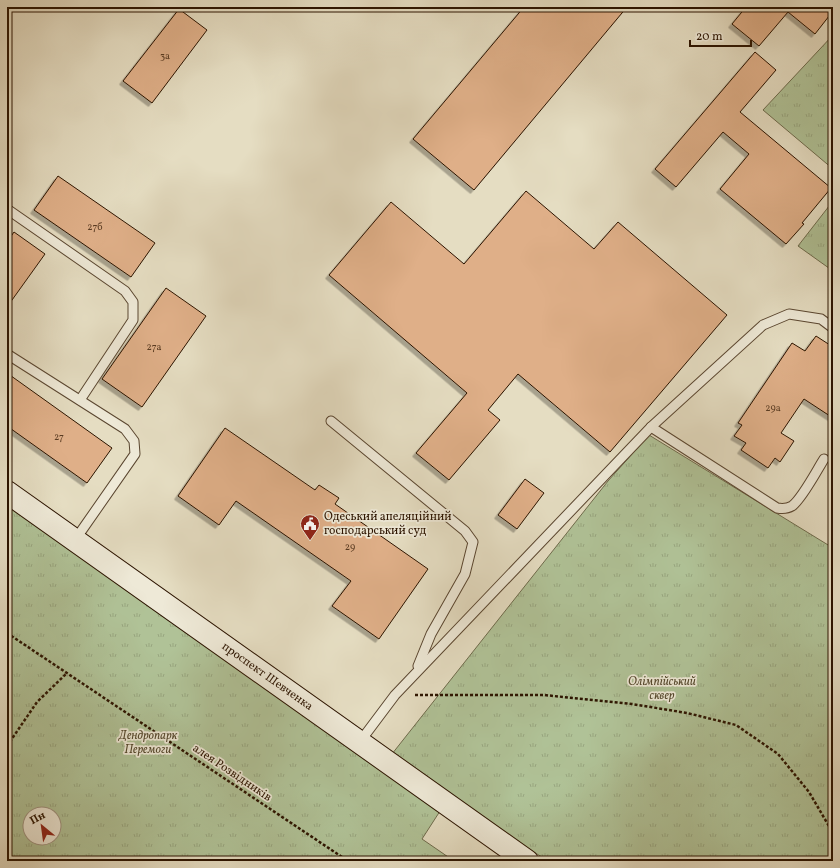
<svg xmlns="http://www.w3.org/2000/svg" width="840" height="868" viewBox="0 0 840 868" font-family="Vollkorn,serif">
	<style>
		.park { fill: url(#park-tufts); stroke: #6e6b4c; fill-rule: evenodd }
		.building { fill: #dfaf88; stroke: #2c1400; filter: url(#shadow) }
		.lines { fill: none; stroke-linecap: round; stroke-linejoin: round }
		.lane-casing { stroke: #5a4630; stroke-width: 11 }
		.secondary-casing { stroke: #2c1400; stroke-width: 24 }
		.path { stroke: #2c1400; stroke-width: 2.5; stroke-dasharray: 3 2; stroke-linecap: butt }
		.lane { stroke: #eee9d7; stroke-width: 9 }
		.secondary { stroke: #eee9d7; stroke-width: 22 }
		.labels { text-anchor: middle; dominant-baseline: central; stroke-width: 3.5; stroke-linejoin: round; paint-order: stroke }
		.number-label { font-size: 10px; fill: #593b22 }
		.poi-label { font-size: 12px; fill: #2c1400; stroke: #eee9d7; text-anchor: start }
		.street-label { font-size: 12px; fill: #2c1400; stroke: #eee9d7 }
		.park-label { font-size: 12px; font-style: italic; fill: #54482d; stroke: #eee9d7 }
	</style>
	<defs>
		<pattern id="park-tufts" width="24" height="20" patternUnits="userSpaceOnUse"><rect width="24" height="20" fill="#b0c297"/><path d="M3 7l-1-3M5 7V3M7 7l1-3M15 17l-1-3M17 17v-4M19 17l1-3" fill="none" stroke="#98a680"/></pattern>
		<filter id="shadow"><feDropShadow dx="-3.5" dy="3.5" stdDeviation="0" flood-color="#0004"/></filter>
	</defs>
	<rect width="100%" height="100%" fill="#e5ddc2"/>
	<filter id="stains"><feTurbulence type="fractalNoise" baseFrequency=".005" numOctaves="4"/><feColorMatrix values="0 0 0 0 .2 0 0 0 0 .09 0 0 0 0 .02 0 0 0 .5 -.17"/></filter>
	<radialGradient id="worn" r=".72"><stop offset=".6" stop-color="#630" stop-opacity="0"/><stop offset="1" stop-color="#630" stop-opacity=".3"/></radialGradient>
	<g class="park">
		<polygon points="833,35 833,169 763,110"/>
		<polygon points="833,201 833,271 798,246"/>
		<polygon points="649,435 833,548 833,861 548,861 388,759 608,481"/>
		<path d="M7,497L442,808L422,839L454,861H7ZM30,814H54V838H30Z"/>
	</g>
	<g class="building">
		<polygon points="524,7 627,7 474,190 413,139"/>
		<polygon points="746,7 833,7 833,11 815,34 788,12 759,46 732,24"/>
		<polygon points="179,9 207,30 152,103 123,81"/>
		<polygon points="755,52 776,70 740,112 831,188 802,223 804,224 786,244 720,189 749,154 723,132 676,187 655,169"/>
		<polygon points="58,176 155,243 131,277 34,210"/>
		<polygon points="526,191 594,249 618,222 727,315 610,452 518,374 488,410 500,420 449,480 416,453 467,393 329,275 391,202 464,264"/>
		<polygon points="14,232 45,254 7,307 7,242"/>
		<polygon points="166,288 206,316 142,407 102,379"/>
		<polygon points="816,336 833,347 833,418 804,399 781,433 794,441 780,462 775,458 768,468 741,450 746,443 734,436 742,425 738,423 792,343 805,351"/>
		<polygon points="7,373 112,448 87,483 7,426"/>
		<polygon points="225,428 315,490 319,485 339,498 335,504 428,569 379,639 332,606 351,581 236,501 219,525 178,496"/>
		<polygon points="525,479 544,493 517,529 498,515"/>
	</g>
	<g class="lines">
		<g class="lane-casing">
			<g id="lane">
				<polyline points="7,209 125,291 133,302 133,320 80,400"/>
				<polyline points="7,354 125,429 134,441 135,454 75,540"/>
				<polyline points="331,421 465,531 473,542 465,574 431,634 418,666"/>
				<path d="M651,427L777,508C783,509 787,509 792,506C802,499 817,470 824,459"/>
				<polyline points="359,743 395,695 651,427 763,325 789,314 821,319 833,328"/>
			</g>
		</g>
		<g class="secondary-casing">
			<g id="secondary">
				<path id="s1" d="M7,492L527,861"/>
			</g>
		</g>
		<g class="path">
			<polyline points="7,633 348,861"/>
			<polyline points="415,695 544,695 632,704 687,713 736,725 778,754 809,792 833,833"/>
			<polyline points="7,746 37,702 67,673"/>
		</g>
		<use href="#lane" class="lane"/>
		<use href="#secondary" class="secondary"/>
	</g>
	<defs>
		<g id="civic-pin" transform="scale(1)"><path d="M0 17L-7.5 6A9.5 9.5 0 1 1 7.5 6Z" fill="#8f2418" stroke="#eee9d7"/><path d="M-.6-6.5H3V-4.5H.6V-3L4-1V1h2V6H-6V1h2V-1L-.6-3ZM-1.2 2.5V6h2.4V2.5Z" fill="#fff"/></g>
	</defs>
	<g fill-rule="evenodd">
		<use href="#civic-pin" x="310" y="524"/>
	</g>
	<g class="labels">
		<g class="number-label">
			<text x="165" y="56">3а</text>
			<text x="95" y="227">27б</text>
			<text x="154" y="347">27а</text>
			<text x="773" y="408">29а</text>
			<text x="59" y="437">27</text>
			<text x="350" y="547">29</text>
		</g>
		<g class="poi-label">
			<text x="324" y="517">Одеський апеляційний<tspan x="324" dy="14">господарський суд</tspan></text>
		</g>
		<g class="street-label">
			<text stroke="none"><textPath href="#s1" startOffset="319">проспект Шевченка</textPath></text>
			<text transform="translate(232 773) rotate(34)">алея Розвідників</text>
		</g>
		<g class="park-label">
			<text x="662" y="682">Олімпійський<tspan x="662" dy="14">сквер</tspan></text>
			<text x="148" y="736">Дендропарк<tspan x="148" dy="14">Перемоги</tspan></text>
		</g>
	</g>
	<rect width="840" height="868" fill="none" stroke="#e5ddc2" stroke-width="24"/>
	<rect x="8" y="8" width="824" height="852" fill="none" stroke="#2c1400" stroke-width="2"/>
	<rect x="12" y="12" width="816" height="844" fill="none" stroke="#2c1400"/>
	<g transform="translate(42 826) rotate(331)"><circle r="19" fill="#eee9d7" stroke="#a09481"/>
	<path d="M0-3L7 15L0 10L-7 15Z" fill="#8f2418"/>
	<text y="-6" font-size="11" font-weight="bold" text-anchor="middle" fill="#2c1400">Пн</text>
	</g>
	<path d="M690 40v6h61v-6" fill="none" stroke="#2c1400" stroke-width="2"/>
	<text x="696" y="40" font-size="12" fill="#2c1400" stroke="#eee9d7" stroke-width="3" paint-order="stroke">20 m</text>
	<rect width="100%" height="100%" filter="url(#stains)"/>
	<rect width="100%" height="100%" fill="url(#worn)"/>
</svg>
